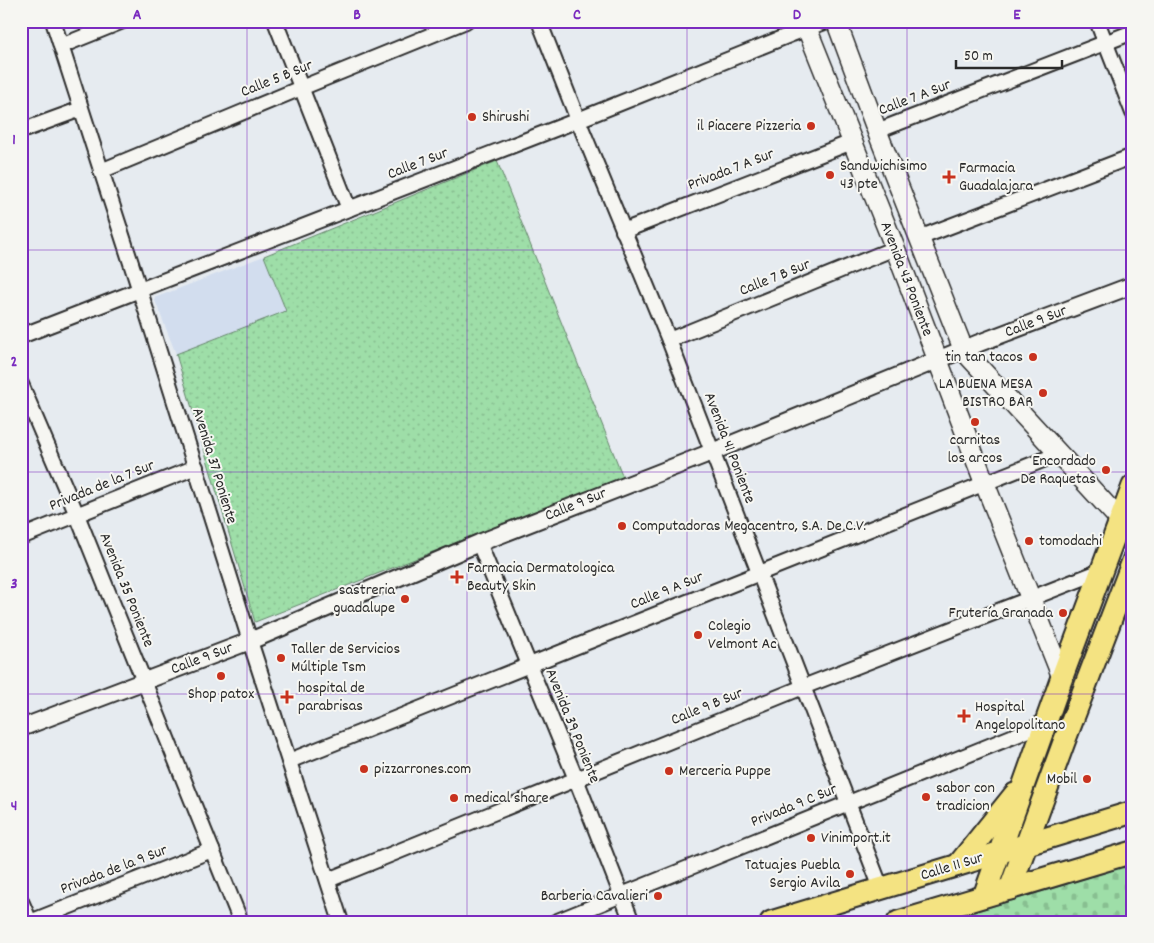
<svg xmlns="http://www.w3.org/2000/svg" width="1154" height="943" viewBox="0 0 1154 943" font-family="Dekko,sans-serif">
	<style>
		.built { fill: #d2ddee }
		.grass { fill: url(#grass-dots); stroke: #64846a }
		.cemetery { fill: url(#cemetery-stones); stroke: #64846a }
		.lines { fill: none; stroke-linecap: round; stroke-linejoin: round }
		.minor-casing { stroke: #2b2b2b; stroke-width: 18 }
		.tertiary-casing { stroke: #2b2b2b; stroke-width: 20 }
		.secondary-casing { stroke: #2b2b2b; stroke-width: 22 }
		.primary-casing { stroke: #2b2b2b; stroke-width: 25 }
		.minor { stroke: #f6f6f2; stroke-width: 14 }
		.tertiary { stroke: #f6f6f2; stroke-width: 16 }
		.secondary { stroke: #f6f6f2; stroke-width: 19 }
		.primary { stroke: #f4e382; stroke-width: 21 }
		.grid { fill: none; stroke: #7b2cbf; stroke-width: 1; stroke-opacity: 0.55 }
		.poi-dot { fill: #c8321e; stroke: #f6f6f2; stroke-width: 2 }
		.labels { text-anchor: middle; dominant-baseline: central; stroke-width: 4; stroke-linejoin: round; paint-order: stroke }
		.street-label { font-size: 16px; fill: #2b2b2b; stroke: #f6f6f2 }
		.poi-label { font-size: 16px; fill: #2b2b2b; stroke: #f6f6f2; text-anchor: start }
		.neatline { fill: none; stroke: #7b2cbf; stroke-width: 2 }
		.grid-label { font-size: 16px; text-anchor: middle; font-weight: bold; fill: #7b2cbf }
	</style>
	<defs>
		<pattern id="grass-dots" width="8" height="8" patternUnits="userSpaceOnUse" patternTransform="scale(1.25)"><rect width="8" height="8" fill="#9edea8"/><path d="M2 2h.1M6 6h.1" fill="none" stroke="#88bf91" stroke-width="1.8" stroke-linecap="round"/></pattern>
		<pattern id="cemetery-stones" width="16" height="16" patternUnits="userSpaceOnUse" patternTransform="scale(1.25)"><rect width="16" height="16" fill="#9edea8"/><path d="M2 7V4a2 2 0 0 1 4 0v3zM10 15v-3a2 2 0 0 1 4 0v3z" fill="#88bf91"/></pattern>
	</defs>
	<rect width="100%" height="100%" fill="#e6ebf0"/>
	<filter id="ink" filterUnits="userSpaceOnUse"><feTurbulence type="fractalNoise" baseFrequency=".02" numOctaves="2"/><feDisplacementMap in="SourceGraphic" scale="10" xChannelSelector="R" yChannelSelector="G"/><feConvolveMatrix kernelMatrix="1 2 1 2 8 2 1 2 1" color-interpolation-filters="sRGB"/></filter>
	<g filter="url(#ink)">
		<polygon class="built" points="264,256 286,311 176,354 154,298"/>
		<polygon class="grass" points="497,161 623,477 255,622 176,354 286,311 264,256"/>
		<polygon class="cemetery" points="1133,864 1133,922 941,922"/>
		<g class="lines">
			<g class="minor-casing">
				<g id="minor">
					<polyline points="53,21 140,291 250,641 341,922"/>
					<polyline points="275,21 349,209"/>
					<polyline points="539,21 578,120 669,340 881,888"/>
					<polyline points="1097,21 1133,113"/>
					<polyline points="61,46 123,21"/>
					<polyline points="21,131 81,109"/>
					<polyline points="877,131 1133,32"/>
					<polyline points="101,171 301,88 466,21"/>
					<polyline points="623,231 852,142"/>
					<polyline points="919,238 1133,156"/>
					<polyline points="21,336 578,120 792,34 827,21"/>
					<polyline points="669,340 895,248"/>
					<polyline points="21,384 77,515 241,922"/>
					<polyline points="21,537 196,467"/>
					<polyline points="479,543 576,779 632,922"/>
					<polyline points="289,761 1058,454"/>
					<polyline points="328,880 803,687 1101,571"/>
					<polyline points="21,901 30,922"/>
					<polyline points="30,922 212,850"/>
					<polyline points="555,922 1046,723"/>
				</g>
			</g>
			<g class="tertiary-casing">
				<polyline id="tertiary" points="21,728 250,641 479,543 712,452 979,343 1133,285"/>
			</g>
			<g class="secondary-casing">
				<g id="secondary">
					<polyline points="804,21 895,248 985,484 1062,677"/>
					<polyline points="836,21 877,131 964,351 1120,520"/>
				</g>
			</g>
			<g class="primary-casing">
				<g id="primary">
					<polyline points="958,865 1015,794"/>
					<polyline points="1010,889 1064,742 1133,561"/>
					<polyline points="984,896 1062,677 1133,486"/>
					<polyline points="771,922 1133,812"/>
					<polyline points="898,922 1133,852"/>
				</g>
			</g>
			<use href="#minor" class="minor"/>
			<use href="#tertiary" class="tertiary"/>
			<use href="#secondary" class="secondary"/>
			<use href="#primary" class="primary"/>
		</g>
	</g>
	<path class="grid" d="M247,21V922M467,21V922M687,21V922M907,21V922M21,250H1133M21,472H1133M21,694H1133"/>
	<g class="poi-dot">
		<circle cx="472" cy="117" r="5"/>
		<circle cx="811" cy="126" r="5"/>
		<circle cx="830" cy="175" r="5"/>
		<path d="M946.5 169.5h5v5h5v5h-5v5h-5v-5h-5v-5h5z"/>
		<circle cx="1033" cy="357" r="5"/>
		<circle cx="1043" cy="393" r="5"/>
		<circle cx="975" cy="422" r="5"/>
		<circle cx="1106" cy="470" r="5"/>
		<circle cx="622" cy="526" r="5"/>
		<circle cx="1029" cy="541" r="5"/>
		<path d="M454.5 569.5h5v5h5v5h-5v5h-5v-5h-5v-5h5z"/>
		<circle cx="405" cy="599" r="5"/>
		<circle cx="1063" cy="613" r="5"/>
		<circle cx="698" cy="635" r="5"/>
		<circle cx="281" cy="658" r="5"/>
		<circle cx="221" cy="676" r="5"/>
		<path d="M284.5 689.5h5v5h5v5h-5v5h-5v-5h-5v-5h5z"/>
		<path d="M961.5 708.5h5v5h5v5h-5v5h-5v-5h-5v-5h5z"/>
		<circle cx="364" cy="769" r="5"/>
		<circle cx="669" cy="771" r="5"/>
		<circle cx="1087" cy="779" r="5"/>
		<circle cx="926" cy="797" r="5"/>
		<circle cx="454" cy="798" r="5"/>
		<circle cx="811" cy="838" r="5"/>
		<circle cx="850" cy="874" r="5"/>
		<circle cx="658" cy="896" r="5"/>
	</g>
	<g class="labels">
		<g class="street-label">
			<text transform="translate(277 79) rotate(-22)">Calle 5 B Sur</text>
			<text transform="translate(915 98) rotate(-21)">Calle 7 A Sur</text>
			<text transform="translate(418 164) rotate(-21)">Calle 7 Sur</text>
			<text transform="translate(731 170) rotate(-21)">Privada 7 A Sur</text>
			<text transform="translate(775 278) rotate(-22)">Calle 7 B Sur</text>
			<text transform="translate(906 279) rotate(69)">Avenida 43 Poniente</text>
			<text transform="translate(1036 322) rotate(-21)">Calle 9 Sur</text>
			<text transform="translate(729 448) rotate(69)">Avenida 41 Poniente</text>
			<text transform="translate(214 466) rotate(73)">Avenida 37 Poniente</text>
			<text transform="translate(102 486) rotate(-22)">Privada de la 7 Sur</text>
			<text transform="translate(576 505) rotate(-22)">Calle 9 Sur</text>
			<text transform="translate(126 590) rotate(68)">Avenida 35 Poniente</text>
			<text transform="translate(667 591) rotate(-22)">Calle 9 A Sur</text>
			<text transform="translate(202 659) rotate(-21)">Calle 9 Sur</text>
			<text transform="translate(707 707) rotate(-22)">Calle 9 B Sur</text>
			<text transform="translate(572 726) rotate(68)">Avenida 39 Poniente</text>
			<text transform="translate(794 806) rotate(-22)">Privada 9 C Sur</text>
			<text transform="translate(952 867) rotate(-17)">Calle 11 Sur</text>
			<text transform="translate(114 870) rotate(-21)">Privada de la 9 Sur</text>
		</g>
		<g class="poi-label">
			<text x="482" y="117">Shirushi</text>
			<text x="801" y="126" text-anchor="end">il Piacere Pizzeria</text>
			<text x="840" y="166">Sandwichisimo<tspan x="840" dy="18">43 pte</tspan></text>
			<text x="959" y="168">Farmacia<tspan x="959" dy="18">Guadalajara</tspan></text>
			<text x="1023" y="357" text-anchor="end">tin tan tacos</text>
			<text x="1033" y="384" text-anchor="end">LA BUENA MESA<tspan x="1033" dy="18">BISTRO BAR</tspan></text>
			<text x="975" y="440" text-anchor="middle">carnitas<tspan x="975" dy="18">los arcos</tspan></text>
			<text x="1096" y="461" text-anchor="end">Encordado<tspan x="1096" dy="18">De Raquetas</tspan></text>
			<text x="632" y="526">Computadoras Megacentro, S.A. De C.V.</text>
			<text x="1039" y="541">tomodachi</text>
			<text x="467" y="568">Farmacia Dermatologica<tspan x="467" dy="18">Beauty Skin</tspan></text>
			<text x="395" y="590" text-anchor="end">sastreria<tspan x="395" dy="18">guadalupe</tspan></text>
			<text x="1053" y="613" text-anchor="end">Frutería Granada</text>
			<text x="708" y="626">Colegio<tspan x="708" dy="18">Velmont Ac</tspan></text>
			<text x="291" y="649">Taller de Servicios<tspan x="291" dy="18">Múltiple Tsm</tspan></text>
			<text x="298" y="688">hospital de<tspan x="298" dy="18">parabrisas</tspan></text>
			<text x="221" y="694" text-anchor="middle">Shop patox</text>
			<text x="975" y="707">Hospital<tspan x="975" dy="18">Angelopolitano</tspan></text>
			<text x="374" y="769">pizzarrones.com</text>
			<text x="679" y="771">Merceria Puppe</text>
			<text x="1077" y="779" text-anchor="end">Mobil</text>
			<text x="936" y="788">sabor con<tspan x="936" dy="18">tradicion</tspan></text>
			<text x="464" y="798">medical share</text>
			<text x="821" y="838">Vinimport.it</text>
			<text x="840" y="865" text-anchor="end">Tatuajes Puebla<tspan x="840" dy="18">Sergio Avila</tspan></text>
			<text x="648" y="896" text-anchor="end">Barberia Cavalieri</text>
		</g>
	</g>
	<rect width="1154" height="943" fill="none" stroke="#f6f6f2" stroke-width="55"/>
	<path d="M956 60v8h106v-8" fill="none" stroke="#2b2b2b" stroke-width="2.5"/>
	<text x="964" y="60" font-size="15" fill="#2b2b2b" stroke="#f6f6f2" stroke-width="4" paint-order="stroke">50 m</text>
	<rect x="28" y="28" width="1098" height="888" class="neatline"/>
	<g class="grid-label">
		<text x="137" y="19">A</text>
		<text x="357" y="19">B</text>
		<text x="577" y="19">C</text>
		<text x="797" y="19">D</text>
		<text x="1017" y="19">E</text>
		<text x="14" y="144">1</text>
		<text x="14" y="366">2</text>
		<text x="14" y="588">3</text>
		<text x="14" y="810">4</text>
	</g>
</svg>
